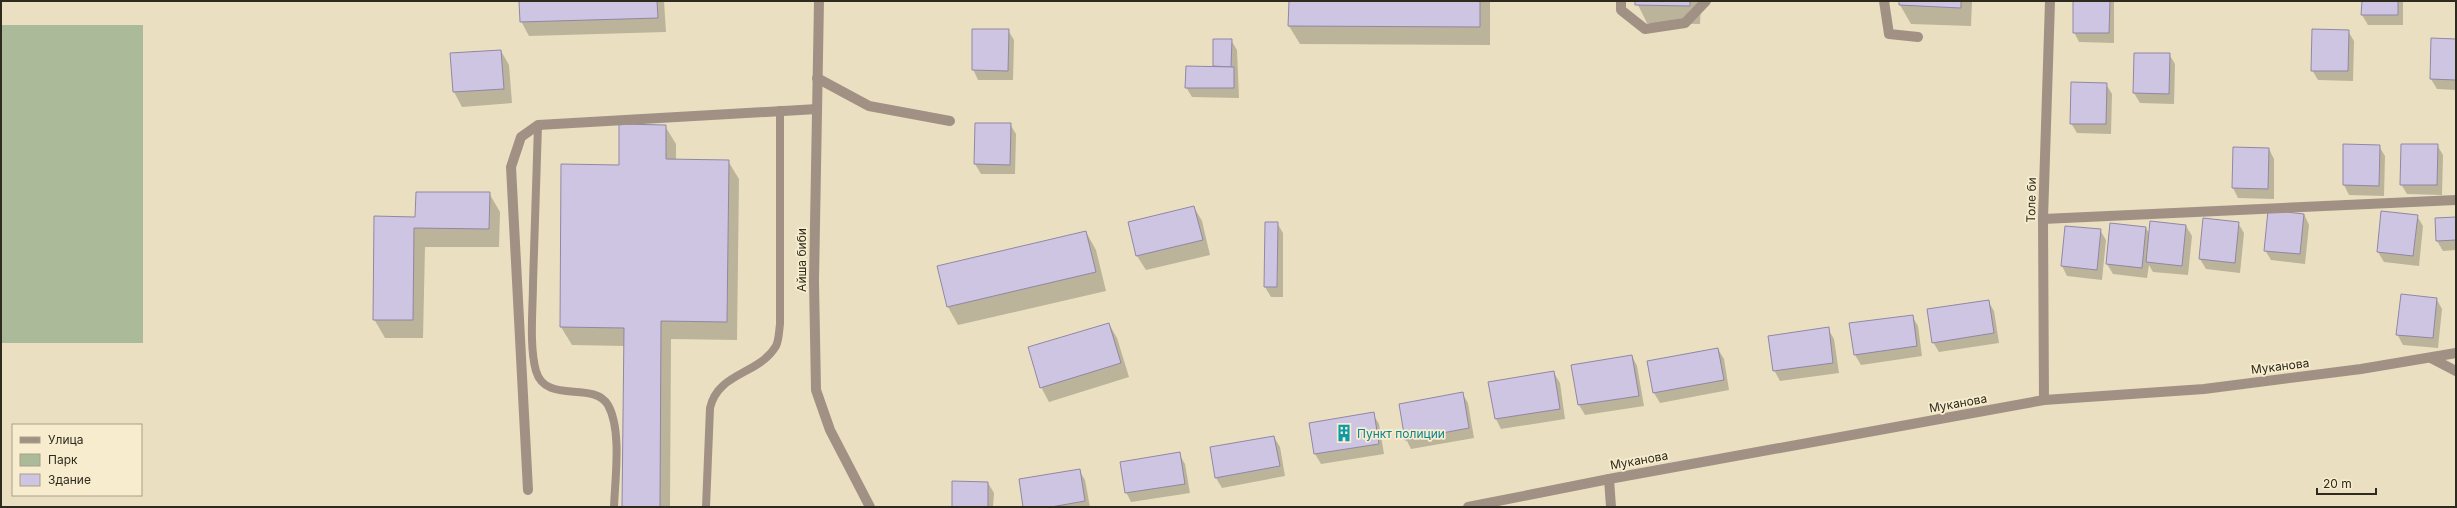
<svg xmlns="http://www.w3.org/2000/svg" width="2457" height="508" viewBox="0 0 2457 508" font-family="Inter,sans-serif">
	<style>
		.green { fill: #abba98 }
		.shadow { fill: #0003 }
		.building { fill: #cec5e3; stroke: #9087a3 }
		.lines { fill: none; stroke-linecap: round; stroke-linejoin: round }
		.lane { stroke: #a19185; stroke-width: 8 }
		.street { stroke: #a19185; stroke-width: 10 }
		.labels { text-anchor: middle; dominant-baseline: central; stroke-width: 3.5; stroke-linejoin: round; paint-order: stroke }
		.street-label { font-size: 12px; fill: #2e2a1e; stroke: #f7edce }
		.culture-label { font-size: 12px; fill: #0d838f; stroke: #f7edce; text-anchor: start }
	</style>
	<rect width="100%" height="100%" fill="#eae0c1"/>
	<rect class="green" x="1" y="25" width="142" height="318"/>
	<g class="shadow">
		<polygon points="520,1 664,1 666,32 529,36 521,21"/>
		<polygon points="1290,1 1490,1 1490,45 1300,44 1289,26"/>
		<polygon points="1636,1 1701,1 1700,24 1647,23"/>
		<polygon points="1900,1 1972,1 1971,26 1911,24 1900,5"/>
		<polygon points="2074,1 2114,1 2114,43 2079,42 2074,32"/>
		<polygon points="2363,1 2403,1 2403,25 2368,25 2362,15"/>
		<polygon points="1008,30 1014,40 1013,80 978,80 973,69"/>
		<polygon points="2348,31 2354,41 2353,81 2318,80 2312,70"/>
		<polygon points="2432,39 2456,40 2456,90 2437,89 2431,79"/>
		<polygon points="1214,40 1231,40 1237,50 1239,98 1192,97 1186,87 1214,67"/>
		<polygon points="501,51 509,65 512,103 462,107 454,92 451,54"/>
		<polygon points="2135,54 2169,54 2175,64 2174,104 2140,103 2134,93"/>
		<polygon points="2106,84 2112,94 2111,134 2077,133 2071,123"/>
		<polygon points="1010,124 1016,134 1015,174 981,174 975,164"/>
		<polygon points="665,126 676,144 676,160 728,161 739,179 737,340 671,339 670,507 623,507 625,346 572,345 561,327 620,166"/>
		<polygon points="2437,145 2443,155 2442,195 2407,194 2401,184"/>
		<polygon points="2379,146 2385,156 2384,196 2349,195 2344,185"/>
		<polygon points="2234,148 2269,149 2274,159 2274,199 2238,198 2233,188"/>
		<polygon points="489,193 500,212 499,247 425,247 423,338 385,338 374,319 416,218"/>
		<polygon points="1194,207 1202,221 1210,255 1146,270 1137,256 1129,222"/>
		<polygon points="2304,214 2309,225 2305,264 2271,260 2265,250"/>
		<polygon points="2417,216 2423,226 2419,266 2384,262 2378,252"/>
		<polygon points="2456,218 2456,250 2443,251 2437,241"/>
		<polygon points="1277,223 1283,233 1283,297 1271,297 1265,287"/>
		<polygon points="2238,223 2244,233 2240,273 2206,269 2200,259"/>
		<polygon points="2186,226 2192,236 2188,275 2153,272 2149,265 2147,278 2113,274 2107,264 2146,228 2150,235"/>
		<polygon points="2066,227 2100,230 2106,240 2102,280 2067,276 2062,266"/>
		<polygon points="1086,232 1096,250 1106,291 958,325 948,307 938,267"/>
		<polygon points="2436,298 2442,309 2438,348 2403,345 2397,334"/>
		<polygon points="1988,301 1994,311 1999,343 1939,352 1933,342"/>
		<polygon points="1912,316 1918,326 1922,356 1861,365 1855,355"/>
		<polygon points="1109,324 1117,338 1129,377 1049,402 1041,387"/>
		<polygon points="1828,329 1834,339 1839,373 1780,381 1774,370"/>
		<polygon points="1718,349 1724,359 1729,390 1660,403 1654,393 1648,362"/>
		<polygon points="1632,356 1637,366 1644,406 1585,415 1579,405 1572,365"/>
		<polygon points="1554,373 1560,383 1565,419 1501,429 1496,419 1489,383"/>
		<polygon points="1462,393 1468,403 1474,438 1411,449 1406,439"/>
		<polygon points="1373,414 1379,424 1384,454 1321,464 1315,454"/>
		<polygon points="1274,437 1280,447 1285,476 1222,488 1216,478"/>
		<polygon points="1179,454 1185,464 1190,493 1131,502 1126,492"/>
		<polygon points="1079,470 1085,480 1090,507 1024,507"/>
		<polygon points="988,483 994,493 993,507 953,507"/>
	</g>
	<g class="building">
		<polygon points="519,1 657,1 658,18 520,22"/>
		<polygon points="1289,1 1480,1 1480,27 1288,26"/>
		<polygon points="1635,1 1690,1 1690,6 1635,5"/>
		<polygon points="1899,1 1961,1 1961,8 1899,5"/>
		<polygon points="2073,1 2110,1 2109,33 2073,33"/>
		<polygon points="2362,1 2398,1 2398,15 2361,15"/>
		<polygon points="972,29 1009,29 1008,71 972,70"/>
		<polygon points="2312,29 2349,30 2348,71 2311,71"/>
		<polygon points="2431,38 2456,39 2456,80 2430,79"/>
		<polygon points="1213,39 1232,39 1231,67 1213,66"/>
		<polygon points="501,50 504,89 453,92 450,53"/>
		<polygon points="2134,53 2170,53 2169,94 2133,93"/>
		<polygon points="1186,66 1234,67 1234,88 1185,88"/>
		<polygon points="2071,82 2107,83 2106,124 2070,124"/>
		<polygon points="975,123 1011,123 1010,165 974,164"/>
		<polygon points="619,124 666,125 666,159 729,160 727,322 661,321 660,507 622,507 624,328 560,327 561,164 619,165"/>
		<polygon points="2343,144 2380,145 2379,186 2343,185"/>
		<polygon points="2401,144 2438,144 2437,185 2400,185"/>
		<polygon points="2233,147 2269,148 2268,189 2232,188"/>
		<polygon points="416,192 490,192 489,229 414,228 413,320 373,320 374,216 415,217"/>
		<polygon points="1194,206 1203,240 1136,256 1128,222"/>
		<polygon points="2268,210 2304,214 2300,254 2264,251"/>
		<polygon points="2381,211 2418,215 2413,256 2377,252"/>
		<polygon points="2456,217 2456,240 2436,241 2435,218"/>
		<polygon points="2203,218 2239,222 2235,263 2199,259"/>
		<polygon points="2150,221 2186,225 2182,266 2146,262"/>
		<polygon points="1265,222 1278,222 1277,287 1264,287"/>
		<polygon points="2110,223 2146,227 2142,268 2106,264"/>
		<polygon points="2065,226 2101,229 2097,270 2061,266"/>
		<polygon points="1086,231 1096,272 947,307 937,266"/>
		<polygon points="2401,294 2437,298 2433,338 2396,335"/>
		<polygon points="1989,300 1994,333 1932,343 1927,309"/>
		<polygon points="1913,315 1917,346 1854,355 1849,323"/>
		<polygon points="1109,323 1121,363 1040,388 1028,347"/>
		<polygon points="1829,327 1833,363 1773,371 1768,336"/>
		<polygon points="1718,348 1724,380 1653,393 1647,361"/>
		<polygon points="1632,355 1639,396 1578,405 1571,365"/>
		<polygon points="1554,371 1560,409 1495,419 1488,382"/>
		<polygon points="1463,392 1469,428 1405,440 1399,404"/>
		<polygon points="1374,412 1379,444 1314,454 1309,423"/>
		<polygon points="1274,436 1280,466 1215,478 1210,447"/>
		<polygon points="1180,452 1185,484 1125,493 1120,462"/>
		<polygon points="1080,469 1085,501 1051,507 1023,507 1019,479"/>
		<polygon points="952,481 988,482 988,507 952,507"/>
	</g>
	<g class="lines">
		<g class="lane">
			<path d="M538,125C536,178 535,230 533,283C533,308 529,346 536,371C546,405 593,380 608,405C622,430 615,479 614,507"/>
			<path d="M706,507L710,408C718,372 759,375 776,346C779,340 779,331 780,324V110"/>
		</g>
		<g class="street">
			<polyline points="819,1 814,281 816,390 830,430 870,507"/>
			<polyline points="1621,1 1621,10 1645,29 1685,23 1706,1"/>
			<polyline points="1884,1 1889,34 1918,37"/>
			<polyline points="817,78 869,106 950,121"/>
			<polyline points="2043,219 2456,200"/>
			<polyline points="2431,358 2456,371"/>
			<polyline points="2044,400 2043,219 2050,1"/>
			<polyline points="1609,479 1611,507"/>
			<polyline points="528,490 511,167 521,137 538,125 817,109"/>
			<polyline points="1468,507 1609,479 2044,400 2204,389 2361,369 2456,353"/>
		</g>
	</g>
	<defs>
		<g id="building-bare" transform="scale(1.38)"><path d="M-4-6H4V6H1V3H-1V6H-4ZM-2.5-4.3h1.7v1.8h-1.7ZM.8-4.3h1.7v1.8H.8ZM-2.5-1h1.7V.8h-1.7ZM.8-1h1.7V.8H.8Z" fill="#0f9aa8" stroke="#f7edce" stroke-width="2.5" paint-order="stroke"/></g>
	</defs>
	<g fill-rule="evenodd">
		<use href="#building-bare" x="1344" y="433"/>
	</g>
	<g class="labels">
		<g class="street-label">
			<text transform="translate(2031 200) rotate(-89)">Толе би</text>
			<text transform="translate(801 260) rotate(-90)">Айша биби</text>
			<text transform="translate(2280 366) rotate(-7)">Муканова</text>
			<text transform="translate(1958 403) rotate(-10)">Муканова</text>
			<text transform="translate(1639 460) rotate(-10)">Муканова</text>
		</g>
		<g class="culture-label">
			<text x="1357" y="433">Пункт полиции</text>
		</g>
	</g>
	<rect width="2457" height="508" fill="none" stroke="#2e2a1e" stroke-width="4"/>
	<rect x="12" y="424" width="130" height="72" fill="#f7edce" stroke="#a79f88"/>
	<rect x="20" y="437" width="20" height="6" fill="#a19185" stroke="#a79f88"/>
	<text x="48" y="444" font-size="12" fill="#2e2a1e">Улица</text>
	<rect x="20" y="454" width="20" height="12" fill="#abba98" stroke="#a79f88"/>
	<text x="48" y="464" font-size="12" fill="#2e2a1e">Парк</text>
	<rect x="20" y="474" width="20" height="12" fill="#cec5e3" stroke="#a79f88"/>
	<text x="48" y="484" font-size="12" fill="#2e2a1e">Здание</text>
	<path d="M2317 488v6h59v-6" fill="none" stroke="#2e2a1e" stroke-width="2"/>
	<text x="2323" y="488" font-size="12" fill="#2e2a1e" stroke="#f7edce" stroke-width="3" paint-order="stroke">20 m</text>
</svg>
